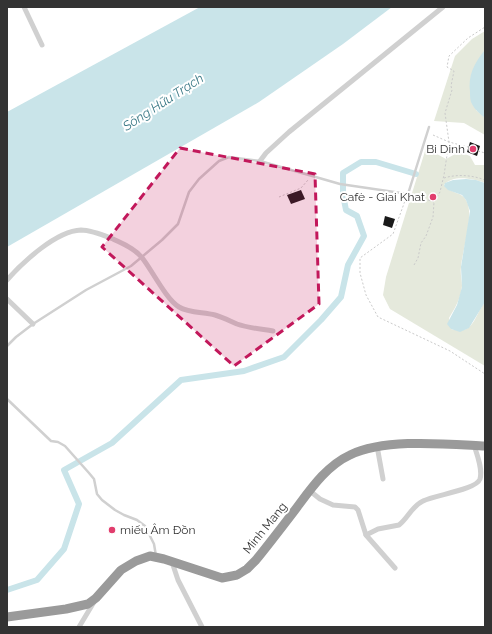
<svg xmlns="http://www.w3.org/2000/svg" width="492" height="634" viewBox="0 0 492 634" font-family="Raleway,sans-serif">
	<style>
		.green { fill: #e5e9dc }
		.water { fill: #c9e4e9 }
		.lines { fill: none; stroke-linecap: round; stroke-linejoin: round }
		.canal { stroke: #c9e4e9; stroke-width: 6 }
		.building { fill: #1a1a1a }
		.path { stroke: #cacaca; stroke-width: 1; stroke-dasharray: 2 2; stroke-linecap: butt }
		.lane { stroke: #d0d0d0; stroke-width: 2.5 }
		.street { stroke: #d0d0d0; stroke-width: 5 }
		.highway { stroke: #9a9a9a; stroke-width: 9 }
		.marked { fill: #c2185b; fill-opacity: 0.2; stroke: #c2185b; stroke-width: 3; stroke-dasharray: 8 5; stroke-linejoin: round }
		.poi-dot { fill: #e13d6d; stroke: #fff; stroke-width: 1.5 }
		.labels { text-anchor: middle; dominant-baseline: central; stroke-width: 4; stroke-linejoin: round; paint-order: stroke }
		.poi-label { font-size: 12px; fill: #333; stroke: #fff; text-anchor: end }
		.street-label { font-size: 12px; fill: #333; stroke: #fff }
		.water-label { font-size: 13px; font-style: italic; fill: #3c7a87; stroke: #fff }
	</style>
	<rect width="100%" height="100%" fill="#fff"/>
	<g class="green">
		<polygon points="485,31 485,51 484,51 476,110 485,118 485,135 464,123 434,121 455,56 472,39"/>
		<path d="M426,148L446,159L459,152L470,156L475,165H485V183C474,179 453,174 444,185C451,194 462,192 466,200C475,214 462,251 461,267C460,274 462,280 462,286C461,298 455,308 449,318L451,329C474,336 474,316 485,302V366L390,309L383,295L386,277Z"/>
	</g>
	<g class="water">
		<polygon points="200,7 392,7 343,44 259,102 7,247 7,112"/>
		<path d="M484,51H485V118C480,114 475,110 472,104C470,101 470,96 470,92C468,75 474,64 484,51Z"/>
		<polygon points="466,179 476,180 485,183 485,302 469,328 460,332 451,329 447,324 457,305 462,287 461,267 470,211 466,200 462,195 448,190 444,186 445,183 453,180"/>
	</g>
	<g class="lines">
		<polyline class="canal" points="7,590 37,580 64,549 79,504 64,470 112,443 181,380 244,371 284,357 321,320 341,297 348,265 364,236 357,216 346,210 343,195 343,173 361,162 376,162 416,174"/>
	</g>
	<g class="building">
		<polygon points="470,142 480,146 477,156 467,152"/>
		<polygon points="301,190 305,199 291,204 287,195"/>
		<polygon points="385,216 395,219 392,228 383,225"/>
	</g>
	<g class="lines">
		<g class="path">
			<polyline points="433,135 449,142 468,147"/>
			<polyline points="478,151 485,153"/>
			<path d="M444,178C457,174 472,175 485,180"/>
			<polyline points="413,195 434,202 440,192 444,175 449,142 445,113 452,90 451,86 454,71 447,67 449,56 468,38 485,27"/>
			<polyline points="279,197 301,188 308,180"/>
			<polyline points="406,198 393,234 360,258 360,273 366,295 378,317 450,351 485,374"/>
			<polyline points="414,265 418,258 421,243 426,236 433,217 434,202"/>
		</g>
		<g class="lane">
			<polyline points="7,346 16,337 33,324 86,290 131,266 162,240 178,224 189,192 199,179 219,161 229,157 260,161 340,184 408,194 429,127"/>
			<polyline points="7,399 51,441 58,442 65,446 89,473 94,479 97,494 102,500 115,510 124,515 137,520 145,526 154,544 156,556"/>
		</g>
		<g class="street">
			<polyline points="24,7 42,45"/>
			<polyline points="260,161 266,153 289,132 443,7"/>
			<path d="M7,280C23,262 56,231 81,230C91,230 103,235 113,239C123,244 136,249 143,259C153,272 166,299 179,307C189,313 203,312 215,315C222,317 230,321 237,324C248,328 261,329 273,331"/>
			<polyline points="7,299 33,324"/>
			<polyline points="377,446 383,479"/>
			<polyline points="310,491 320,499 333,505 355,507 358,510 366,535 395,568"/>
			<path d="M366,535L378,529L399,525C408,518 412,506 423,501C434,495 476,490 480,479C483,469 477,455 474,445"/>
			<polyline points="172,562 178,580 202,627"/>
			<polyline points="79,627 94,602"/>
		</g>
		<path class="highway" d="M7,617L66,609L88,604L96,598L121,570L136,561L150,556L164,559L222,578L237,575L247,569L256,560C269,544 282,527 295,510C310,490 326,466 350,455C385,438 446,444 485,446"/>
	</g>
	<path class="marked" d="M180,148L315,174L319,304L234,366L102,247Z"/>
	<g class="poi-dot">
		<circle cx="473" cy="149" r="4"/>
		<circle cx="433" cy="197" r="4"/>
		<circle cx="112" cy="530" r="4"/>
	</g>
	<g class="labels">
		<g class="poi-label">
			<text x="465" y="149">Bi Dinh</text>
			<text x="425" y="197">Cafè - Giai Khat</text>
			<text x="120" y="530" text-anchor="start">miếu Âm Đồn</text>
		</g>
		<g class="street-label">
			<text transform="translate(265 528) rotate(-51)">Minh Mang</text>
		</g>
		<g class="water-label">
			<text transform="translate(163 102) rotate(-33)">Sông Hữu Trạch</text>
		</g>
	</g>
	<rect width="492" height="634" fill="none" stroke="#333333" stroke-width="16"/>
</svg>
